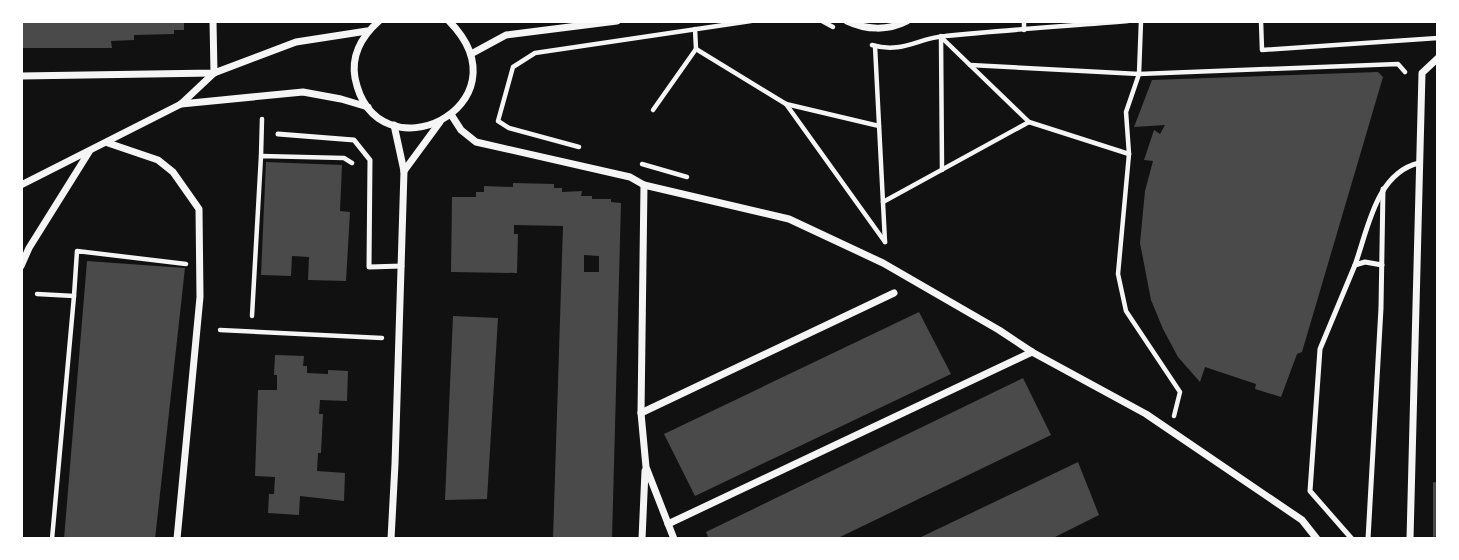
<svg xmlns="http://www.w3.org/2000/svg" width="1459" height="560" viewBox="0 0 1459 560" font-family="Arial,sans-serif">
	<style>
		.building { fill: #4a4a4a; fill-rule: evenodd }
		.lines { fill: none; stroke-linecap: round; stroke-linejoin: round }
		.path { stroke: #f5f5f5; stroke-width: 4.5 }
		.service { stroke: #f5f5f5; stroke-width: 5 }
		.minor { stroke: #f5f5f5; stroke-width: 7 }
	</style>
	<rect width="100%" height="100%" fill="#111"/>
	<g class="building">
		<polygon points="21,21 184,21 184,30 174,30 174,34 134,35 134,40 111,41 112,48 21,48"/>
		<polygon points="1378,72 1383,77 1302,352 1297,354 1281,397 1255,389 1256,384 1205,367 1200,382 1178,357 1163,329 1151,300 1140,243 1145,191 1153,161 1144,160 1154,130 1160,134 1165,125 1134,127 1152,80"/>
		<polygon points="266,162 342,165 340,211 350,212 346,281 308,280 309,257 292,256 291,276 261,275"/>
		<path d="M513,183L554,184V188H562V192L582,191L581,196H592V199H611V202L621,203L612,539H553L563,226L514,225V234H518L517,273L451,272L452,197H476V192H484V186L513,187ZM584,255L599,256V272H584Z"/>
		<polygon points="87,261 185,268 155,539 64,539"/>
		<polygon points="919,312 951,374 695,496 664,434"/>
		<polygon points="453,316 498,318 487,499 445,500"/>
		<polygon points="275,355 304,356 303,366 307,366 307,373 328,374 328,370 348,371 347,401 320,400 319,414 323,414 321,453 318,453 317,471 345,473 344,501 300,496 299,515 268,513 269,494 274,494 275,477 255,476 258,390 277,390 277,375 274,375"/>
		<polygon points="1023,378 1051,435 836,539 709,539 706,532"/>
		<polygon points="1078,462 1099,515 1051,539 917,539"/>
		<polygon points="1433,482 1438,483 1438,536 1433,537"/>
	</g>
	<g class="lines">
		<g class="path">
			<polyline points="822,21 833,27"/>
			<polyline points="1261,21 1262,50 1438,38"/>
			<polyline points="1024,30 1024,21"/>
			<polyline points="941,36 942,170"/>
			<polyline points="941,37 1029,122"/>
			<path d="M872,45C902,54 918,38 945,36C1006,30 1067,26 1128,21"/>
			<polyline points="875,46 885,242"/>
			<polyline points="696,49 786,104 885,242"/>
			<polyline points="970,65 1139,74 1141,21"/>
			<polyline points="786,104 879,126"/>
			<polyline points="653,110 696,49 695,29"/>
			<polyline points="579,147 509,128 498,121 513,67 535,53 751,21"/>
			<polyline points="261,156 262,119"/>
			<polyline points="642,164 687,177"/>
			<polyline points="883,202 1029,122 1129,154"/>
			<polyline points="37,294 74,296 77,251 186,264"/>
			<polyline points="252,316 261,156 344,158 352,163"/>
			<polyline points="220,330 382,338"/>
			<polyline points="1174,416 1180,392 1126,311 1118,274 1129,154 1126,112 1139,74 1398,64 1405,72"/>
			<polyline points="52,539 74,296"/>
		</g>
		<g class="service">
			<polyline points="278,134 354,140 370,160 369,267 402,266"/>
			<path d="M1355,265C1368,229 1376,173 1419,163"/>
			<polyline points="1352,539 1310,491 1320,349 1355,265 1365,262 1382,265"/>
			<polyline points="1368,539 1381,308 1383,189"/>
		</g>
		<g class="minor">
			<path d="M379,21C362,36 351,55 355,78C376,181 532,106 449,21"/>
			<path d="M847,21C866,30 888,31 907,21"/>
			<polyline points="471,54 506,35 617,21"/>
			<polyline points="21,76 214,73 213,21"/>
			<polyline points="181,104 303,92 341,99 368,107"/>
			<polyline points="452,116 461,130 476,142 630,177 644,185 789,219 883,263 999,330 1032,352 1146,414 1302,520 1317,539"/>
			<polyline points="108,143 158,160 173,172 199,209 200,297 177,539"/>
			<polyline points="404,171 440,122"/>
			<polyline points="21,185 181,104 214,73 296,42 367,31"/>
			<polyline points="644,185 641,413 646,467 674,539"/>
			<polyline points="21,266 29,248 89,152"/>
			<polyline points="641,413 894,293"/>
			<polyline points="668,524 1032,352"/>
			<polyline points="391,539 395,464 404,171 394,125"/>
			<polyline points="642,539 645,471"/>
			<polyline points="1410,539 1422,73 1438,58"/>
		</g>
	</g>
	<rect width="1459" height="560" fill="none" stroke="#ffffff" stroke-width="46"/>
</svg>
